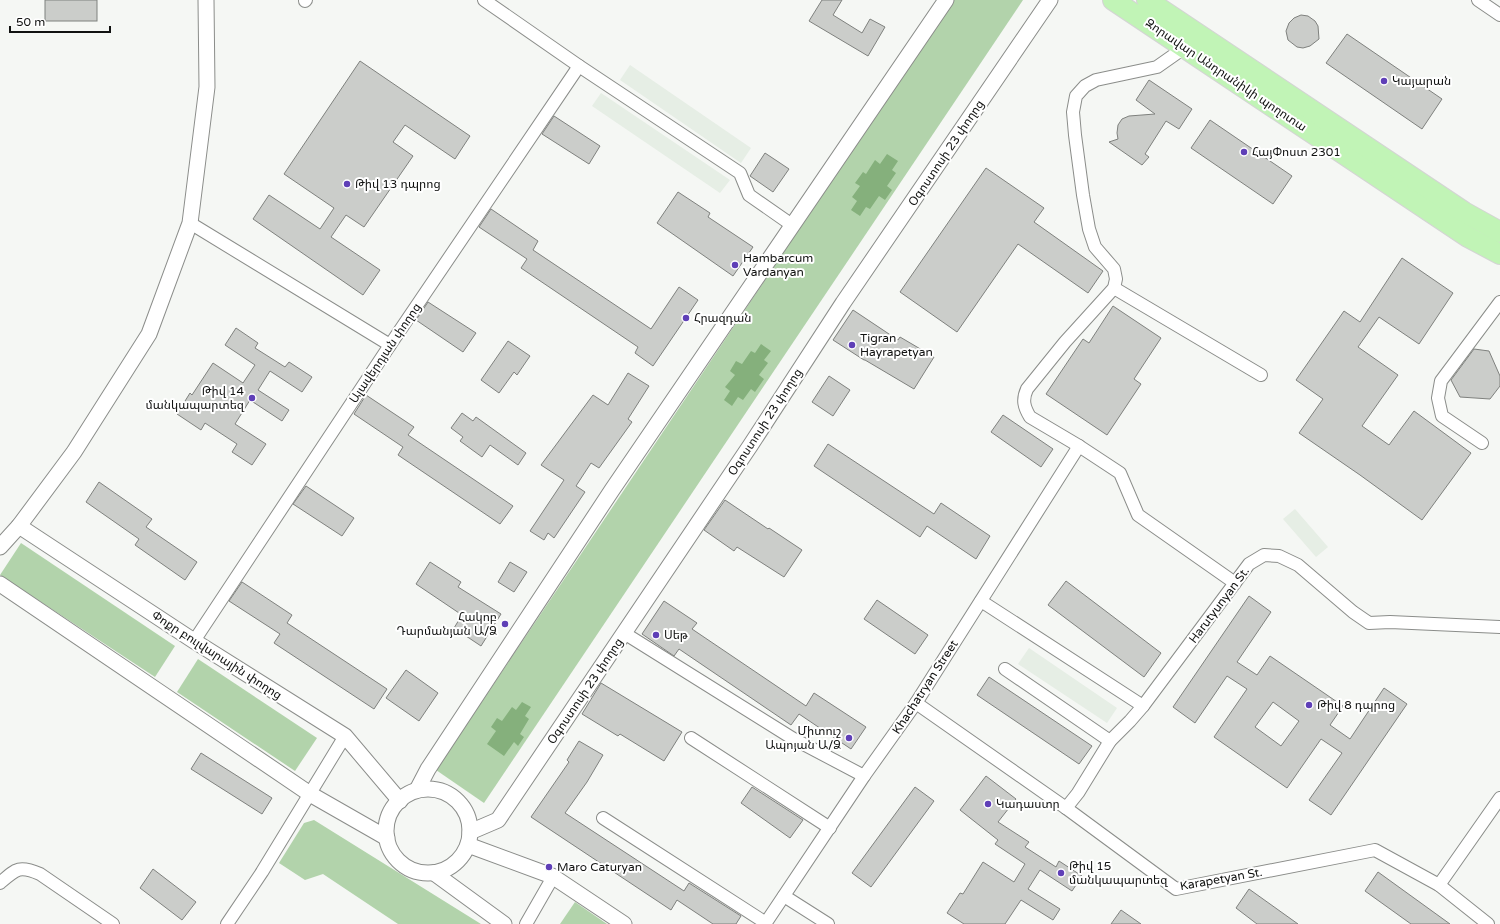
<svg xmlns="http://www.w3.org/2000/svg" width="1500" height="924" viewBox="0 0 1500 924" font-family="'Varela Round','Noto Sans Armenian',sans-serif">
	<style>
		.built { fill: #e6eee5 }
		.green { fill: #b2d3ab }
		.water { fill: #85b07c }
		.building { fill: #cbcdca; stroke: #7f817e; fill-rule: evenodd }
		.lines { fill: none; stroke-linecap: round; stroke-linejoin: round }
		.minor-casing { stroke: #8b8d8a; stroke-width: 14 }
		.tertiary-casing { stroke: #8b8d8a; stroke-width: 17 }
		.primary-casing { stroke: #d4d4d4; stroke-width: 22 }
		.minor { stroke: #fff; stroke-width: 12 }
		.tertiary { stroke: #fff; stroke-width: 15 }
		.primary { stroke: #c1f4b6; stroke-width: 20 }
		.poi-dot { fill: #5f3fb7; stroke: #fff; stroke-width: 1.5 }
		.labels { text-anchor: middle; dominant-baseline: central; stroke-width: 4; stroke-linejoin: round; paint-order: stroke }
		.street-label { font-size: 12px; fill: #111211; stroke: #fff }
		.poi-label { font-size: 12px; fill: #111211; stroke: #fff; text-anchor: start }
	</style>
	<rect width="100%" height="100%" fill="#f5f7f4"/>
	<g class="built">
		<polygon points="630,65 751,148 741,163 620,80"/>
		<polygon points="601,93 730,180 720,193 592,106"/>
		<polygon points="1295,509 1328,547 1316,557 1283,519"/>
		<polygon points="1029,648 1117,708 1107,723 1018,664"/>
	</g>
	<g class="green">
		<polygon points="953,0 1023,0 484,803 436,770"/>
		<polygon points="21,543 175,646 155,677 0,575"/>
		<polygon points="198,659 317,738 295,771 177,692"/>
		<polygon points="314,820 481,924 398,924 323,874 305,880 279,863 304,823"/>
		<polygon points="575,902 607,924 560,924"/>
	</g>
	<g class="water">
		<polygon points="887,154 898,161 892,170 896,173 887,186 892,190 885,200 879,196 870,209 866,207 860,216 851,210 857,201 852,197 860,186 855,183 863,172 866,174 875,160 880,164"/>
		<polygon points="761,344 771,351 764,360 768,363 759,375 764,379 755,392 751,389 743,400 738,397 732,406 724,400 730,391 725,387 735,375 730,371 736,361 742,364 751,351 755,353"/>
		<polygon points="522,702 531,707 525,716 529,719 520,734 524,737 518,746 514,742 504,756 487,744 496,731 491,727 497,718 502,721 512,707 516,710"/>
	</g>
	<g class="building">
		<rect x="45" y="0" width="52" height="21"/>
		<polygon points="822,0 842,0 833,15 862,33 870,19 885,27 868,56 809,21"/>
		<polygon points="1301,15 1308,16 1315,21 1318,26 1319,39 1310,46 1303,48 1297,47 1288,40 1286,31 1289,23 1294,18"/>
		<polygon points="1347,34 1442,99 1422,129 1326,63"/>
		<polygon points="360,61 470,136 455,159 405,125 393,142 413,156 364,227 346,215 331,237 380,270 363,295 253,219 269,195 320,229 334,208 284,174"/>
		<polygon points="1149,80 1192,109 1179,129 1166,121 1145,154 1149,157 1142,165 1109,142 1118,139 1117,133 1118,125 1122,119 1129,116 1155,114 1136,100"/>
		<polygon points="554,116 600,146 589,164 542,134"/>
		<polygon points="1210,120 1292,176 1273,204 1191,148"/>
		<polygon points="765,153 789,169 773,192 750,176"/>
		<polygon points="986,168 1044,208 1034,222 1103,271 1088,293 1018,244 957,332 900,292"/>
		<polygon points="678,192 710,213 708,217 753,247 733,276 657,223"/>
		<polygon points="491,209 538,241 533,250 651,329 679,287 698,300 653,366 635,353 638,347 521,268 527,259 479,227"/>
		<polygon points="1402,258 1453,293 1419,344 1379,317 1358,347 1398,375 1362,426 1389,445 1414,411 1471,453 1422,520 1360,475 1299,433 1323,399 1296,380 1344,311 1360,322"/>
		<polygon points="428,302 476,333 463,352 416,320"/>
		<polygon points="1113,306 1161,338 1134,379 1141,384 1107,435 1046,394 1083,339 1089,343"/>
		<polygon points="853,310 898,340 900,337 934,357 914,389 865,360 864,360 833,340"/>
		<polygon points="236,328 258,343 255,348 285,367 289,362 312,377 302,392 270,371 258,390 289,410 282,421 250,400 235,424 266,444 252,465 232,452 237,444 205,423 201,430 177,414 190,393 192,395 213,363 243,383 255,365 225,345"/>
		<polygon points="508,341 530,356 517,375 514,372 499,393 481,380"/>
		<polygon points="1474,349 1489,351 1500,376 1500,386 1490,399 1460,397 1451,380"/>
		<polygon points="628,373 649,386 628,419 632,422 599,468 591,463 576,486 585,492 554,538 548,533 544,540 530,531 564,480 541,465 593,395 608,405"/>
		<polygon points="829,376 850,390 833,416 812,402"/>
		<polygon points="366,395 414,427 408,435 513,506 500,524 398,455 403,447 354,414"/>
		<polygon points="462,413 473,421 476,417 526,453 518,465 490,445 482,457 460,441 463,437 451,428"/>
		<polygon points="1003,415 1053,449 1041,467 991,432"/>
		<polygon points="828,444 934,514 941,503 990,536 976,559 927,526 920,537 814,466"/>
		<polygon points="99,482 152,519 146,527 197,562 185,580 135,545 139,539 86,502"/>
		<polygon points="306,486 354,518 342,536 293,504"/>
		<polygon points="725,500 768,529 769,528 802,550 784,577 737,547 734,551 704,530"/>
		<polygon points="430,562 461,582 458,587 501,614 481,646 454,628 462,615 416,584"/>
		<polygon points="510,562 527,572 514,592 498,582"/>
		<polygon points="1066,581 1161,653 1144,677 1048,605"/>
		<polygon points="242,582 292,615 287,623 387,689 374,709 274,643 280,634 229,601"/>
		<path d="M1249,596L1271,612L1237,662L1257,675L1270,656L1343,706L1330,725L1350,739L1384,688L1407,704L1331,815L1309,800L1342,753L1321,739L1287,788L1214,737L1247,689L1227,676L1195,723L1173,707ZM1273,702L1299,721L1281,746L1255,727Z"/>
		<polygon points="877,600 928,635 915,654 864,619"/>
		<polygon points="664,601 697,623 692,629 806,706 814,693 866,727 851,749 799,714 791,725 679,649 674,656 642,634"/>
		<polygon points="406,670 438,693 419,721 386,698"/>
		<polygon points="989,677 1092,746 1079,764 977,695"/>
		<polygon points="601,683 682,732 664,761 620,734 618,736 582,714"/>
		<polygon points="579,741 603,755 587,782 565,813 684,891 689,883 741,916 736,924 713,924 677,900 671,910 531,817 569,762 567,760"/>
		<polygon points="201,753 272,798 262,814 191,769"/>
		<polygon points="986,776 1016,799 998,822 1029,842 1025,847 1056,867 1059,861 1082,876 1072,891 1040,870 1028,889 1060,909 1053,920 1021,900 1005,924 964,924 947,913 960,893 963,894 983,862 1014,882 1025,864 995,844 998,840 960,810"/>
		<polygon points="752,787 803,820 790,838 741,803"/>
		<polygon points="915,787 934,801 871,887 852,873"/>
		<polygon points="153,869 196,902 182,920 140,888"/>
		<polygon points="1378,872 1450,924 1411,924 1365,891"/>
		<polygon points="1249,889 1298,924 1257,924 1236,908"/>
		<polygon points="1121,910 1141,924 1111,924"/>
	</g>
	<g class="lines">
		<g class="minor-casing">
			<g id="minor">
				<polyline points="484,0 579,66 740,173 749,195 792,225"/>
				<polyline points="1478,0 1500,15"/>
				<polyline points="305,1 306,0"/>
				<path d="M1184,48L1157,67L1096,80L1085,86L1076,96L1073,112L1075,135L1083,195L1089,229L1095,247L1114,269L1116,279L1114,288L1065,342L1027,389C1022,400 1024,407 1030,417L1079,446L1120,473L1138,515L1235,583"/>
				<polyline points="190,223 390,345"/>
				<polyline points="1114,288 1261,375"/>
				<polyline points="1482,443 1442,416 1438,398 1441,381 1500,302"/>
				<polyline points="981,601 1143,706"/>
				<polyline points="624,633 792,738 864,776"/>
				<polyline points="194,641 390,345 579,66"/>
				<polyline points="1005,669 1110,741"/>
				<polyline points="916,703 1066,808 1176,889 1375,850 1439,885 1488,924"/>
				<polyline points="691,738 830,828"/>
				<polyline points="1066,808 1078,793 1110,741 1130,721 1143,706 1249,564 1264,555 1279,556 1298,565 1353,612 1369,623 1390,622 1500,627"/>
				<polyline points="603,818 766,923"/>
				<path d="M0,883C16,869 19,865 40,874L113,924"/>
				<polyline points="1439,885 1500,798"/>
				<polyline points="784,896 828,924"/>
				<polyline points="227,924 262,872 345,736"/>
				<polyline points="526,924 553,877"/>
				<polyline points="765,924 864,776 916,703 1079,446"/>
			</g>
		</g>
		<g class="tertiary-casing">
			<g id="tertiary">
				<polyline points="19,526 194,641 345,736 400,801"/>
				<polyline points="0,547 19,526 74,452 149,334 190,223 207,87 206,0"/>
				<polyline points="0,584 310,794 387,838"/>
				<circle cx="428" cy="831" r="42"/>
				<polyline points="417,790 428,769 612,490 946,0"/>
				<polyline points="470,832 498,820 750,446 843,303 1050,0"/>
				<polyline points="468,845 552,876 624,924"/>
				<polyline points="434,873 504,924"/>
			</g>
		</g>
		<g class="primary-casing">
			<g id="primary">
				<polyline points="1113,0 1468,237 1500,254"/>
				<polyline points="1147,0 1464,212 1500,232"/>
			</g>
		</g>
		<use href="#minor" class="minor"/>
		<use href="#tertiary" class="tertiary"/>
		<use href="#primary" class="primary"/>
	</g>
	<g class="poi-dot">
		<circle cx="1384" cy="81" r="4"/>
		<circle cx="1244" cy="152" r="4"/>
		<circle cx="347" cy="184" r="4"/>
		<circle cx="735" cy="265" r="4"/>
		<circle cx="686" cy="318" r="4"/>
		<circle cx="852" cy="345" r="4"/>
		<circle cx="252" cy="398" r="4"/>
		<circle cx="505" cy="624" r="4"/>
		<circle cx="656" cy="635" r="4"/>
		<circle cx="1309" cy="705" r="4"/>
		<circle cx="849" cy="738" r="4"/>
		<circle cx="988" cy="804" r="4"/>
		<circle cx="549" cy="867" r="4"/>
		<circle cx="1061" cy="873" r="4"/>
	</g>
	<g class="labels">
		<g class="street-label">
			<text transform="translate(1226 75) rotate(34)">Զորավար Անդրանիկի պողոտա</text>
			<text transform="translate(946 153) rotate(-56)">Օգոստոսի 23 փողոց</text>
			<text transform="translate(385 353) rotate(-56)">Ալավերդյան փողոց</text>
			<text transform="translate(765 422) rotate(-57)">Օգոստոսի 23 փողոց</text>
			<text transform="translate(1219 605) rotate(-53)">Harutyunyan St.</text>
			<text transform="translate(217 655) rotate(33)">Փոքր բուլվարային փողոց</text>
			<text transform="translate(925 687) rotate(-57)">Khachatryan Street</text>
			<text transform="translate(585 691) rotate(-56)">Օգոստոսի 23 փողոց</text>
			<text transform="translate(1221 879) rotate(-10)">Karapetyan St.</text>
		</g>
		<g class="poi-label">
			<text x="1392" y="81">Կայարան</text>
			<text x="1252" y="152">ՀայՓոստ 2301</text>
			<text x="355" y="184">Թիվ 13 դպրոց</text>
			<text x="743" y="258">Hambarcum<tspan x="743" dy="14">Vardanyan</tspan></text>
			<text x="694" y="318">Հրազդան</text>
			<text x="860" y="338">Tigran<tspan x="860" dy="14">Hayrapetyan</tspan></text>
			<text x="244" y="391" text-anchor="end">Թիվ 14<tspan x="244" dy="14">մանկապարտեզ</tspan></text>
			<text x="497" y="617" text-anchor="end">Հակոբ<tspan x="497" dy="14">Դարմանյան Ա/Ձ</tspan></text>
			<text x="664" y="635">Սեթ</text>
			<text x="1317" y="705">Թիվ 8 դպրոց</text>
			<text x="841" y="731" text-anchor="end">Միտուշ<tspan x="841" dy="14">Ապոյան Ա/Ձ</tspan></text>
			<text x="996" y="804">Կադաստր</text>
			<text x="1069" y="866">Թիվ 15<tspan x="1069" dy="14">մանկապարտեզ</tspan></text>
			<text x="557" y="867">Maro Caturyan</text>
		</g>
	</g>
	<path d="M10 26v6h100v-6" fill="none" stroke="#111211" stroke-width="2"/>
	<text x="16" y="26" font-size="12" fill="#111211" stroke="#ffffff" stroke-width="3" paint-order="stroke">50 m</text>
</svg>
